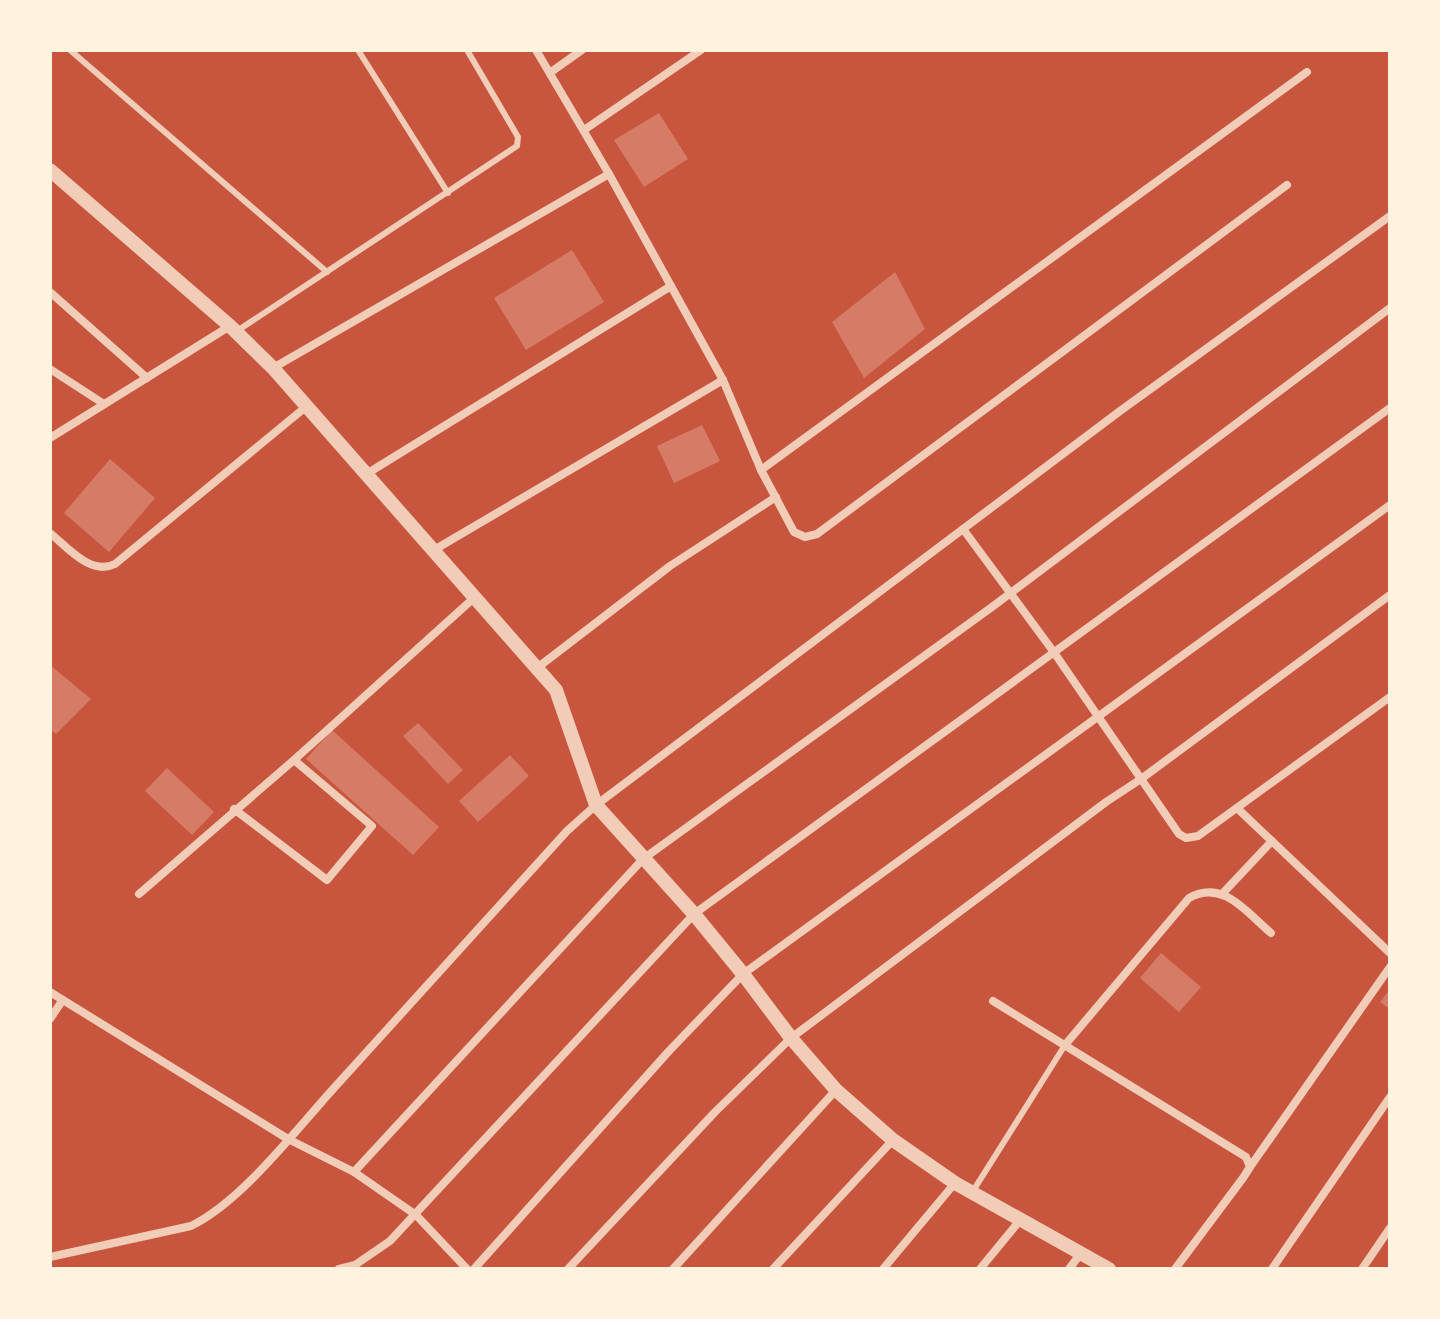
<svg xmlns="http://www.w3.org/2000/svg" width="1440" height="1319" viewBox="0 0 1440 1319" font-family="'PT Sans',sans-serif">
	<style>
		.building { fill: #d67c66 }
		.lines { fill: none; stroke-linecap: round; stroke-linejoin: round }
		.service { stroke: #f1ccb7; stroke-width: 6 }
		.minor { stroke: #f1ccb7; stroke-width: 8 }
		.tertiary { stroke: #f1ccb7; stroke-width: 14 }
	</style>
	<rect width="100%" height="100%" fill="#c8553d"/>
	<g class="building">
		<polygon points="659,113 688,159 644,187 614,140"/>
		<polygon points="572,250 604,302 526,350 494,298"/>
		<polygon points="895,272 925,329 864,378 832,322"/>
		<polygon points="702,425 720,461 674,483 657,446"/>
		<polygon points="110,459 155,498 109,552 64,513"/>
		<polygon points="50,665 91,699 56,734 50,729"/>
		<polygon points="418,723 463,770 448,784 403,736"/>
		<polygon points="332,730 439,827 413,855 306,759"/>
		<polygon points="510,755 529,776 478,822 459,801"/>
		<polygon points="167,768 214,812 192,835 145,791"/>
		<polygon points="1161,953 1201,987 1179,1012 1140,978"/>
		<polygon points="1390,989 1390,1009 1380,1002"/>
	</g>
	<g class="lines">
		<g class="service">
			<polyline points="70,50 327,272"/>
			<polyline points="358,50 448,193"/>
			<polyline points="237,331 517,146 518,137 467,50"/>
			<polyline points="973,1191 1065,1045"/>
		</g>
		<g class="minor">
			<polyline points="536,50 609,174 723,380 761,470 794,532 805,537 817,534 1287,185"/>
			<polyline points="551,72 582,50"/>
			<polyline points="584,130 701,50"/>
			<polyline points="50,292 147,378"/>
			<polyline points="273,368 609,174"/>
			<polyline points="50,369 104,404"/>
			<polyline points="50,438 230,326"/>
			<polyline points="761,470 1307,72"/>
			<polyline points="368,473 671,286"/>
			<polyline points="963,529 1053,651 1179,834 1186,838 1198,836 1390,697"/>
			<path d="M50,533C68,548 91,576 115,564L307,406"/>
			<polyline points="434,550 723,380"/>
			<polyline points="537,668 670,566 776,497"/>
			<polyline points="1237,808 1390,953"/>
			<polyline points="234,809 327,880 372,826 294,760"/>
			<polyline points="1223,893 1272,841"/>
			<polyline points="139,894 294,760 475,597"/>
			<polyline points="50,992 288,1139 354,1172 416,1215 467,1269"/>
			<polyline points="993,1001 1246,1157 1250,1167 1243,1178 1175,1269"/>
			<polyline points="50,1019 62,1001"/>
			<path d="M1065,1045L1189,898C1223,879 1246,912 1271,933"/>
			<polyline points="1250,1167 1390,967"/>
			<polyline points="354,1172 643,859 992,607 1390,308"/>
			<path d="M50,1257L191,1226C242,1201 295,1131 334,1088C412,1002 489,917 567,831L596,805L1120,411L1390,216"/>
			<polyline points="339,1269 355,1265 390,1241 694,914 1390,408"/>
			<polyline points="474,1269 669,1051 743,974 1390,505"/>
			<polyline points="568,1269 715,1112 791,1038 1106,802 1141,779 1390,595"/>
			<polyline points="673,1269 836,1090"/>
			<polyline points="773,1269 893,1140"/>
			<polyline points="883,1269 955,1183"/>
			<polyline points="980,1269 1021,1219"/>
			<polyline points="1069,1269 1081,1253"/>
			<polyline points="1272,1269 1390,1097"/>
			<polyline points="1362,1269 1390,1228"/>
		</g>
		<polyline class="tertiary" points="50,170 230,326 273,368 556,690 596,805 694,914 743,974 791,1038 836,1090 893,1140 955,1183 1109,1269"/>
	</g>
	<rect width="1440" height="1319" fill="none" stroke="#fff3e0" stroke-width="104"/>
</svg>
